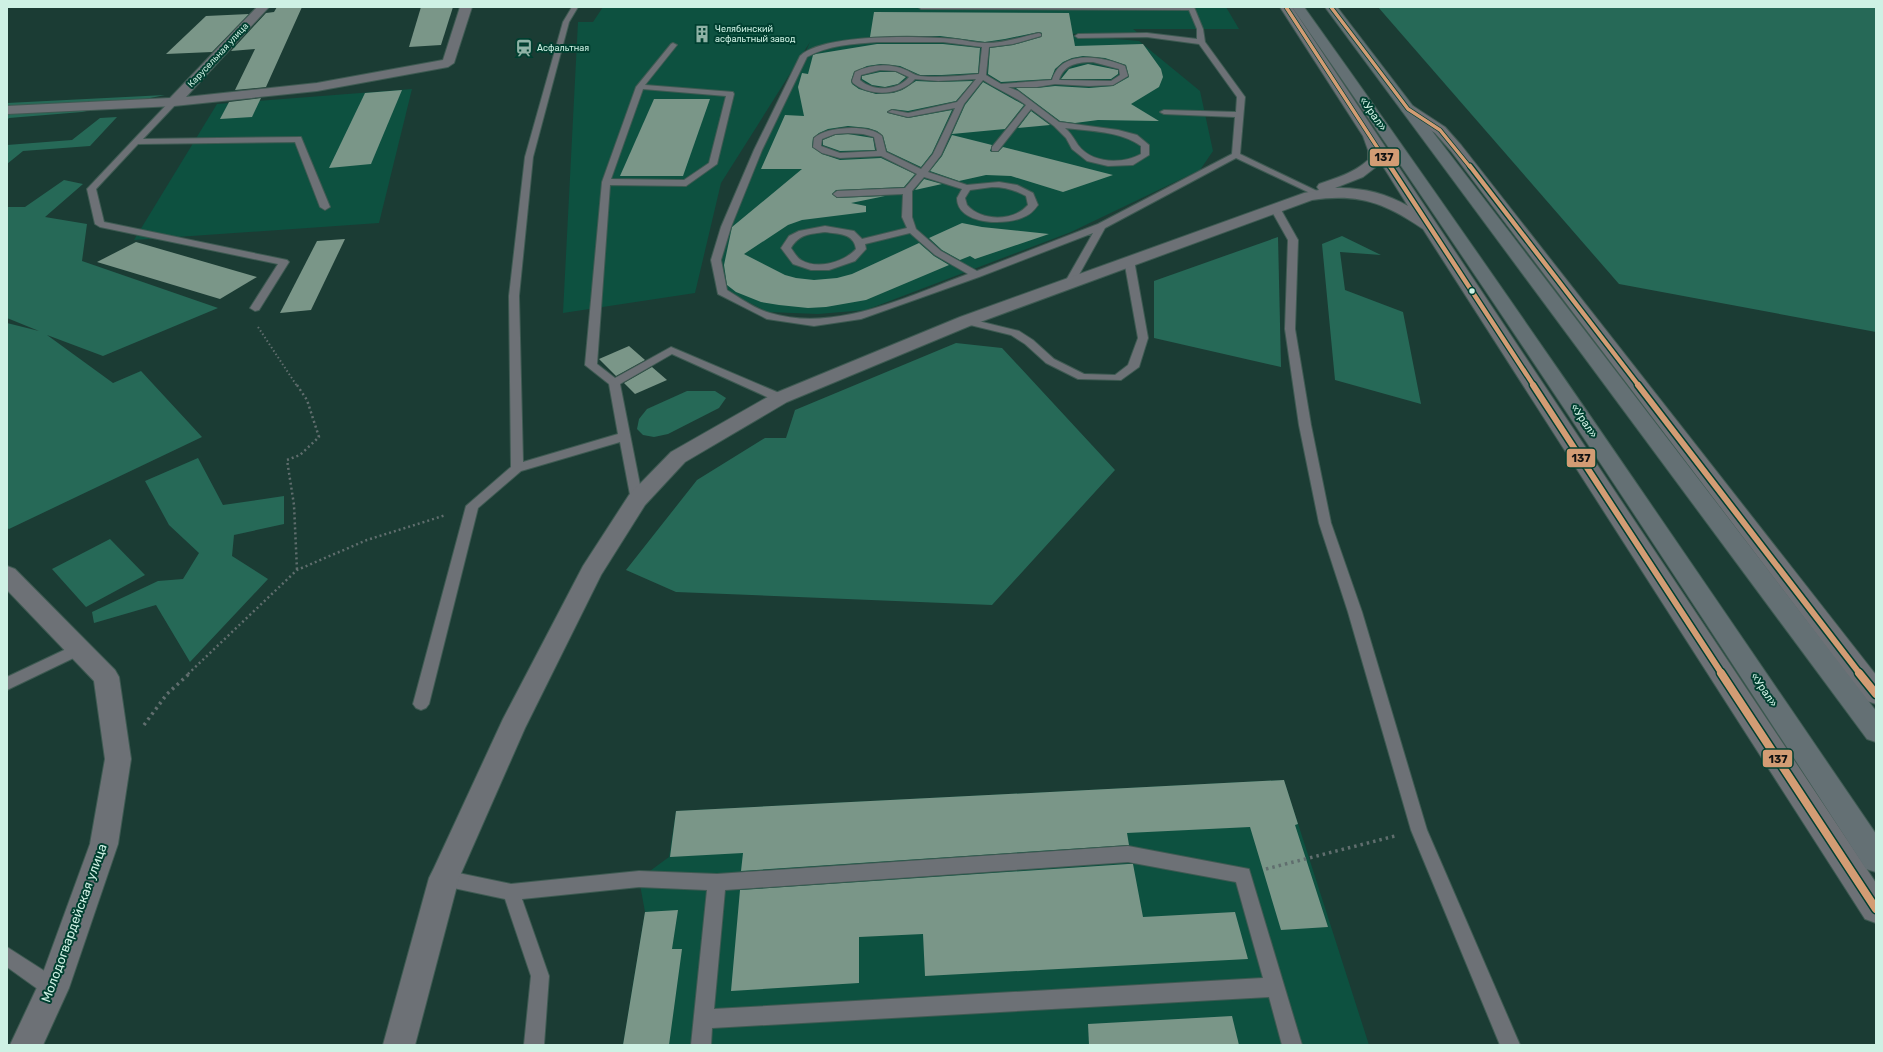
<svg xmlns="http://www.w3.org/2000/svg" width="1883" height="1052" viewBox="0 0 1883 1052" font-family="Rubik,sans-serif">
	<style>
		.built { fill: #0d5140 }
		.green { fill: #266957 }
		.building { fill: #7a9688 }
		.lines { fill: none; stroke-linecap: round; stroke-linejoin: round }
		.service-casing { stroke: #3e5a52; stroke-width: 2 }
		.minor-casing { stroke: #3e5a52; stroke-width: 2 }
		.tertiary-casing { stroke: #3e5a52; stroke-width: 2 }
		.primary-casing { stroke: #3e5a52; stroke-width: 2 }
		.path-far2 { stroke: #606e6e; stroke-width: 2; stroke-dasharray: 1.5 2.5; stroke-linecap: butt }
		.path-far1 { stroke: #606e6e; stroke-width: 2.5; stroke-dasharray: 2 3; stroke-linecap: butt }
		.path { stroke: #606e6e; stroke-width: 3.5; stroke-dasharray: 2.5 4; stroke-linecap: butt }
		.service { fill: #6d7176; fill-rule: evenodd }
		.minor { fill: #6d7176; fill-rule: evenodd }
		.tertiary { fill: #6d7176; fill-rule: evenodd }
		.primary { fill: #647074; fill-rule: evenodd }
		.bus-1-far3-casing { stroke: #003f30; stroke-width: 5 }
		.bus-1-far2-casing { stroke: #003f30; stroke-width: 7 }
		.bus-1-far1-casing { stroke: #003f30; stroke-width: 9 }
		.bus-1-casing { stroke: #003f30; stroke-width: 11 }
		.bus-1-far3 { stroke: #d39c74; stroke-width: 3.5 }
		.bus-1-far2 { stroke: #d39c74; stroke-width: 4.5 }
		.bus-1-far1 { stroke: #d39c74; stroke-width: 6 }
		.bus-1 { stroke: #d39c74; stroke-width: 8 }
		.bus-dot { fill: #cef1e4; stroke: #003f30; stroke-width: 1.5 }
		.labels { text-anchor: middle; dominant-baseline: central; stroke-width: 4; stroke-linejoin: round; paint-order: stroke }
		.far-poi-label { font-size: 9px; fill: #cef1e4; stroke: #003f30; text-anchor: start }
		.far-street-label { font-size: 9px; fill: #cef1e4; stroke: #003f30 }
		.street-label { font-size: 11px; fill: #cef1e4; stroke: #003f30 }
		.near-street-label { font-size: 13px; fill: #cef1e4; stroke: #003f30 }
		.line-badge { stroke: #003f30; stroke-width: 1.5 }
		.pale-badge-label { font-size: 11px; text-anchor: middle; font-weight: bold; fill: #111 }
	</style>
	<rect width="100%" height="100%" fill="#1b3c34"/>
	<g class="built">
		<polygon points="603,7 1226,7 1239,29 1133,29 1138,33 1060,34 1139,41 1200,91 1213,151 1200,170 1071,232 866,310 818,314 768,312 718,287 722,241 810,42 721,183 695,293 563,313 578,22 593,22"/>
		<polygon points="412,89 379,223 134,240 217,104"/>
		<polygon points="1284,780 1369,1045 623,1045 645,912 639,879 669,857 676,811"/>
	</g>
	<g class="green">
		<polygon points="1378,7 1876,7 1876,332 1619,284"/>
		<polygon points="165,95 82,112 9,118 7,120 7,103"/>
		<polygon points="117,117 90,146 23,151 7,164 7,145 72,140 100,118"/>
		<polygon points="64,180 83,184 45,217 87,224 82,261 218,308 103,356 47,335 113,383 141,371 202,437 9,529 7,528 7,323 39,331 7,318 7,207 25,207"/>
		<polygon points="1342,236 1381,255 1340,252 1345,290 1403,312 1421,404 1335,380 1322,244"/>
		<polygon points="1278,237 1281,367 1154,338 1154,281"/>
		<polygon points="956,343 1002,348 1115,470 992,605 676,592 626,570 697,480 765,438 786,438 795,410"/>
		<polygon points="687,391 715,391 726,398 719,408 668,434 654,437 643,435 637,429 639,419 647,409"/>
		<polygon points="198,458 223,505 284,496 284,524 234,535 232,556 268,579 190,662 156,605 94,623 92,612 158,581 183,579 199,553 169,525 145,481"/>
		<polygon points="110,539 145,575 86,607 52,569"/>
	</g>
	<g class="building">
		<polygon points="277,7 302,7 266,87 235,90 255,49 231,51 266,13 274,12"/>
		<polygon points="421,7 453,7 441,45 409,47"/>
		<polygon points="874,12 1069,13 1075,46 1143,44 1161,69 1163,77 1159,87 1131,104 1159,121 1098,120 1075,123 1060,121 1016,88 1037,88 1055,86 1089,88 1113,86 1129,77 1126,65 1105,58 1083,56 1072,58 1063,62 1055,69 1051,79 1001,82 988,74 990,48 1013,45 1041,37 1042,33 1039,32 1005,39 985,42 940,36 870,37"/>
		<polygon points="249,14 212,52 166,54 206,16"/>
		<polygon points="877,44 943,44 980,48 978,73 942,75 920,75 900,66 881,64 867,66 854,72 851,81 852,84 859,89 876,94 893,93 902,90 916,81 938,82 973,81 956,101 908,111 892,109 887,112 888,113 908,118 952,110 932,153 921,167 887,151 883,136 877,131 868,128 848,126 828,129 819,133 813,138 812,147 822,154 840,160 881,158 915,174 904,187 836,190 832,194 837,198 885,196 851,203 866,206 866,212 802,220 788,225 744,254 785,275 796,278 814,280 837,278 852,274 919,243 934,256 949,265 866,300 826,307 808,308 779,305 761,302 736,292 727,285 724,265 732,227 802,169 761,169 785,115 804,116 798,87 802,73 808,74 813,55 816,54"/>
		<polygon points="1088,64 1118,70 1118,74 1111,79 1061,79 1069,69"/>
		<polygon points="880,72 896,72 906,77 898,84 885,87 872,85 862,79 862,76"/>
		<polygon points="983,82 1024,105 1005,129 952,134 965,105"/>
		<polygon points="402,90 371,164 329,168 365,93"/>
		<polygon points="261,98 252,117 220,119 229,102"/>
		<polygon points="654,99 710,99 683,176 620,176"/>
		<polygon points="1031,111 1050,125 1018,128"/>
		<polygon points="848,134 873,138 875,150 840,151 823,145 823,140 835,135"/>
		<polygon points="952,135 992,145 990,151 992,152 998,152 1003,147 1113,175 1063,192 1011,176 986,175 959,181 930,171 942,156"/>
		<polygon points="924,179 942,184 915,190"/>
		<polygon points="962,223 982,227 1049,234 975,259 970,256 960,260 942,250 929,238"/>
		<polygon points="345,239 311,310 280,313 317,241"/>
		<polygon points="136,242 257,277 220,299 97,262"/>
		<polygon points="629,346 645,360 616,376 599,359"/>
		<polygon points="652,367 667,380 635,394 624,383"/>
		<polygon points="1284,780 1298,824 1295,825 1328,927 1281,930 1250,827 1127,833 1129,845 741,871 743,853 670,857 676,811"/>
		<polygon points="1128,864 1133,864 1143,917 1235,912 1248,959 925,976 923,934 859,937 859,983 731,991 740,890"/>
		<polygon points="678,910 672,949 682,949 669,1045 623,1045 645,912"/>
		<polygon points="1232,1016 1239,1045 1089,1045 1088,1024"/>
	</g>
	<g class="lines">
		<g class="service-casing">
			<g id="service">
				<path d="M572,7H578L569,22L533,157L519,296L523,462L618,434L609,384L585,365L602,182L636,87L671,44L673,43L677,45L645,85L733,92L734,94L717,164L686,186L610,185L597,364L615,378L671,347L784,395L786,398L784,401H776L672,354L620,384L643,500L641,503H633L631,500L620,442L521,471L478,508L429,704L426,708L421,710L416,708L413,704L466,506L511,467L509,296L525,157L563,22ZM643,89L726,96L709,163L684,180L611,179Z"/>
				<path d="M918,7H1194L1203,29L1205,42L1245,97L1240,154L1317,191L1313,194L1310,193L1236,158L1105,228L1075,282L1070,285L1065,282L1093,233L979,277L861,319L814,326L767,319L718,294L711,260L721,227L754,150L800,56C823,33 923,36 955,39C965,40 975,43 985,43C1004,43 1021,37 1039,33L1041,34V36L1013,44L989,47L986,75L1001,84L1052,80C1061,49 1101,56 1125,66L1128,76L1113,85L1089,86L1055,84L1037,87H1008L1018,91L1059,122L1118,130L1137,135L1149,145V155L1133,165L1108,166L1087,161L1072,149L1066,138L1054,126L1031,109L998,151H992V147L1026,105C1012,95 997,89 983,80L964,104L941,155L928,172L967,185L999,182L1017,185L1033,193L1038,205C1035,209 1031,214 1026,216C1009,226 957,226 957,198L962,189L924,177L912,191V217L916,229L941,251L977,271L1098,224L1232,154L1235,117L1164,114L1160,112L1164,110L1236,112L1237,97L1199,44L1147,37L1078,38L1075,36L1078,34L1147,33L1197,39V29L1189,10L921,9ZM877,42H943L982,47L979,74C959,76 939,78 920,76C914,75 911,72 906,70C890,63 871,64 855,72L852,81L853,83C870,97 900,96 915,79L938,81L976,79L957,102L908,113L892,110L888,112L908,117L955,108L933,154L921,169L886,152L882,136C870,124 826,126 814,138L813,147L822,153L840,158L881,156L917,174L905,188L837,191L833,194L837,197L903,194L902,217L907,228L862,239L854,231L825,226L799,231L789,236L781,248L793,264L811,270H829L855,261L866,249L865,244L910,233L935,255L968,274C908,296 835,333 770,313C755,309 740,298 727,290L721,260L731,227L762,150L807,57C828,45 853,44 877,42ZM1093,62L1119,69L1120,75L1111,81L1059,80C1064,64 1078,62 1093,62ZM880,70L896,71L909,77C897,91 874,92 860,80L861,75ZM1065,128C1090,131 1120,131 1141,146V154C1123,164 1092,164 1078,145C1074,139 1071,133 1065,128ZM848,133L863,134L874,137L877,151L840,153L821,146L822,139L835,134ZM992,187C1005,187 1015,190 1026,196L1028,205C1014,221 982,222 967,205L965,198L970,190ZM825,232C838,234 854,233 856,249C844,262 818,270 801,260C797,258 794,252 791,248C799,234 810,234 825,232Z"/>
				<polygon points="171,100 177,100 178,102 143,139 301,137 330,207 325,210 320,207 295,142 138,144 96,189 104,222 287,260 289,262 259,310 255,311 250,308 278,264 100,227 95,224 87,189"/>
				<polygon points="1275,205 1280,208 1298,240 1295,329 1311,425 1331,523 1362,612 1427,830 1520,1045 1500,1045 1411,830 1348,612 1319,523 1299,425 1285,329 1288,240 1270,208"/>
				<polygon points="1129,257 1134,260 1148,338 1139,367 1121,380 1078,379 1046,363 1025,344 1011,335 962,323 961,321 966,318 1019,331 1033,340 1054,359 1084,374 1115,375 1128,365 1138,338 1124,260"/>
				<polygon points="79,643 84,645 86,649 84,653 7,690 7,677"/>
				<path d="M1128,846L1249,869L1302,1045H1282L1269,997L712,1028L711,1045H691L707,890L639,887L522,899L549,976L544,1045H524L531,976L505,899L444,886L438,884L435,878L438,872L444,870L511,884L639,871L717,874ZM1128,862L1236,882L1263,978L714,1009L725,890Z"/>
				<polygon points="7,947 60,981 62,988 60,995 53,997 46,995 7,967"/>
			</g>
		</g>
		<g class="minor-casing">
			<polygon id="minor" points="257,7 269,7 186,97 317,83 443,60 460,7 472,7 454,63 448,67 317,91 174,106 7,114 7,106 170,98"/>
		</g>
		<g class="tertiary-casing">
			<g id="tertiary">
				<path d="M1280,7H1292L1876,883V923L1865,919L1423,229C1385,203 1358,193 1312,200L972,325L787,402L685,462L645,505L601,575L525,728L459,878L415,1045H383L429,878L434,868L503,719L583,566L629,495L671,452L773,394L960,317L1304,193L1319,190L1317,187L1319,184C1336,178 1354,173 1368,160V150L1363,136ZM1381,163L1408,206C1386,193 1360,187 1335,188L1363,177Z"/>
				<polygon points="1408,105 1413,106 1445,127 1461,145 1876,675 1876,704 1867,701 1451,151 1435,133 1403,112 1401,109 1403,106"/>
				<polygon points="7,566 15,569 115,670 119,677 131,759 118,844 69,988 43,1045 10,1045 40,981 90,844 105,759 94,681 7,590"/>
			</g>
		</g>
		<g class="primary-casing">
			<g id="primary">
				<path d="M1292,7H1304C1499,280 1687,557 1876,834V872L1866,869C1678,579 1489,291 1292,7Z"/>
				<polygon points="1325,7 1337,7 1876,711 1876,742 1867,739"/>
			</g>
		</g>
		<polyline class="path-far2" points="258,327 297,386"/>
		<g class="path-far1">
			<polyline points="297,385 307,400 319,437 300,455 287,460 294,505 297,570"/>
			<polyline points="188,674 297,570 367,540 446,515"/>
		</g>
		<g class="path">
			<polyline points="144,725 167,694 190,673"/>
			<polyline points="1266,869 1395,836"/>
		</g>
		<use href="#service" class="service"/>
		<use href="#minor" class="minor"/>
		<use href="#tertiary" class="tertiary"/>
		<use href="#primary" class="primary"/>
		<g class="bus-1-far3-casing">
			<g id="bus-1-far3">
				<polyline points="1286,7 1390,167"/>
				<polyline points="1331,7 1408,109 1440,130 1470,167"/>
			</g>
		</g>
		<g class="bus-1-far2-casing">
			<g id="bus-1-far2">
				<polyline points="1390,166 1534,386"/>
				<polyline points="1470,166 1639,386"/>
			</g>
		</g>
		<g class="bus-1-far1-casing">
			<g id="bus-1-far1">
				<polyline points="1533,385 1722,674"/>
				<polyline points="1638,385 1860,674"/>
			</g>
		</g>
		<g class="bus-1-casing">
			<g id="bus-1">
				<polyline points="1721,673 1876,909"/>
				<polyline points="1859,673 1876,694"/>
			</g>
		</g>
		<use href="#bus-1-far3" class="bus-1-far3"/>
		<use href="#bus-1-far2" class="bus-1-far2"/>
		<use href="#bus-1-far1" class="bus-1-far1"/>
		<use href="#bus-1" class="bus-1"/>
	</g>
	<defs>
		<g id="building-bare" transform="scale(1.38)"><path d="M-4-6H4V6H1V3H-1V6H-4ZM-2.5-4.3h1.7v1.8h-1.7ZM.8-4.3h1.7v1.8H.8ZM-2.5-1h1.7V.8h-1.7ZM.8-1h1.7V.8H.8Z" fill="#8fb2a6" stroke="#003f30" stroke-width="2.5" paint-order="stroke"/></g>
		<g id="station-bare" transform="scale(1.38)"><path d="M-3-6H3Q5-6 5-4V2Q5 4 3 4L4.5 6H3L1.5 4h-3L-3 6H-4.5L-3 4Q-5 4-5 2V-4Q-5-6-3-6ZM-3.5-4v3h7v-3ZM-3.5 1v1.5H-2V1ZM2 1v1.5H3.5V1Z" fill="#8fb2a6" stroke="#003f30" stroke-width="2.5" paint-order="stroke"/></g>
	</defs>
	<g fill-rule="evenodd">
		<use href="#building-bare" x="702" y="34"/>
		<use href="#station-bare" x="524" y="48"/>
	</g>
	<circle class="bus-dot" cx="1472" cy="291" r="3.5"/>
	<g class="labels">
		<g class="far-poi-label">
			<text x="715" y="29">Челябинский<tspan x="715" dy="10">асфальтный завод</tspan></text>
			<text x="537" y="48">Асфальтная</text>
		</g>
		<g class="far-street-label">
			<text transform="translate(218 55) rotate(-47)">Карусельная улица</text>
		</g>
		<g class="street-label">
			<text transform="translate(1373 114) rotate(55)">«Урал»</text>
			<text transform="translate(1584 421) rotate(56)">«Урал»</text>
			<text transform="translate(1764 690) rotate(56)">«Урал»</text>
		</g>
		<g class="near-street-label">
			<text transform="translate(74 923) rotate(-70)">Молодогвардейская улица</text>
		</g>
	</g>
	<g class="line-badge">
		<rect x="1369" y="148" width="31" height="19" rx="4" fill="#d39c74"/>
		<rect x="1566" y="448" width="30" height="20" rx="4" fill="#d39c74"/>
		<rect x="1762" y="749" width="31" height="19" rx="4" fill="#d39c74"/>
	</g>
	<g class="pale-badge-label">
		<text x="1384" y="161">137</text>
		<text x="1581" y="462">137</text>
		<text x="1778" y="763">137</text>
	</g>
	<rect width="1883" height="1052" fill="none" stroke="#cef1e4" stroke-width="16"/>
</svg>
